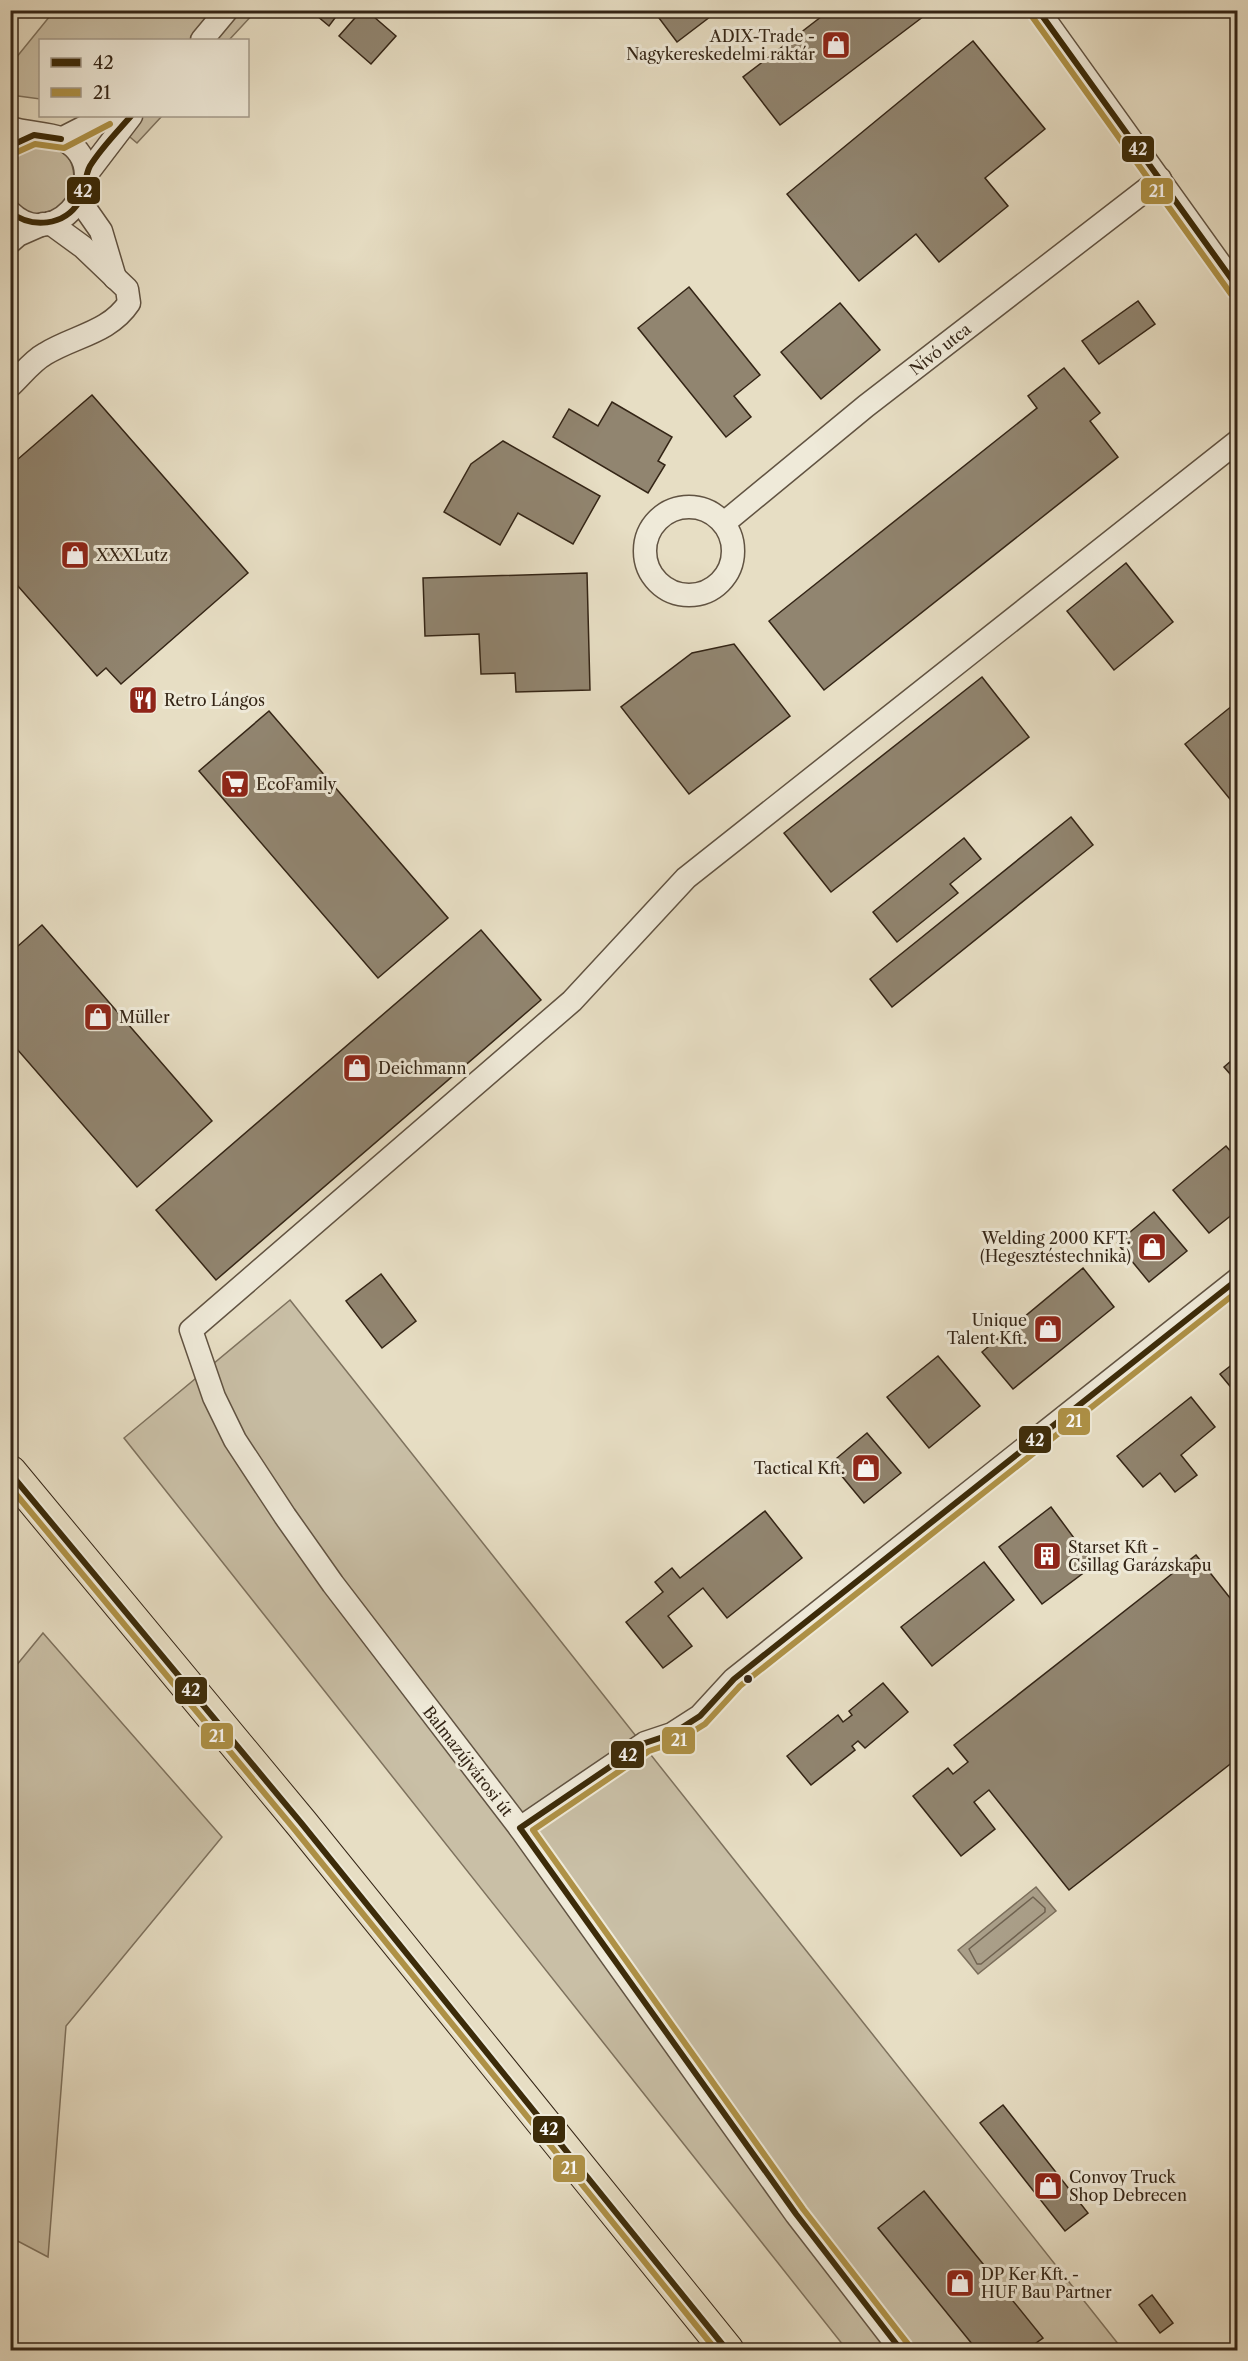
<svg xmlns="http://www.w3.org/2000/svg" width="1248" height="2361" viewBox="0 0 1248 2361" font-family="'Libre Caslon Text',serif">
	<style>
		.green { fill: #c9bfa6; stroke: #7e725e; stroke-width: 1.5 }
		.water { fill: #aa9f89; stroke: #7b6e5b; stroke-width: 1.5 }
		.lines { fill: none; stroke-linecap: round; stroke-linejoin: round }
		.shore { stroke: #6f6250; stroke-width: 1.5 }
		.building { fill: #918570; stroke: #342516; stroke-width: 1.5 }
		.minor-casing { stroke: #615342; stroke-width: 25 }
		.primary-casing { stroke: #342516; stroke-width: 35 }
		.minor { stroke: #efead9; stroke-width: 22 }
		.primary { stroke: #e7dec4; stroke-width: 33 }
		.bus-1-casing { stroke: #efead9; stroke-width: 10 }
		.bus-2-casing { stroke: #efead9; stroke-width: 10 }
		.bus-1 { stroke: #3c2b09; stroke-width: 6 }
		.bus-2 { stroke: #ae9146; stroke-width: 6 }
		.bus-dot { fill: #342516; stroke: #efead9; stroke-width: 2 }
		.labels { text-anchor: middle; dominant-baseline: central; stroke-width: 6; stroke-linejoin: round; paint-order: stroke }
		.poi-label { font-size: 16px; fill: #342516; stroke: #efead9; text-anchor: start }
		.street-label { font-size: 16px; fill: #342516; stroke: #efead9 }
		.line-badge { stroke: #efead9; stroke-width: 2 }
		.badge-label { font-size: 16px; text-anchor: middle; font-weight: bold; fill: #fff }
	</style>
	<rect width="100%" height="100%" fill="#e7dec4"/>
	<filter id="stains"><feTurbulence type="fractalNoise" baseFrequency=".00333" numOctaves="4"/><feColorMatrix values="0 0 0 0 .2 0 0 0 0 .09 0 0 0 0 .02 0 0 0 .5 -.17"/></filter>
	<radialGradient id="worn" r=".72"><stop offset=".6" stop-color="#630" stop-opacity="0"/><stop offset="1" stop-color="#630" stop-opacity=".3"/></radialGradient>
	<g class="green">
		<polygon points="54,11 256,11 229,40 40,40 40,99 11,95 11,64"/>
		<polygon points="105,116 162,116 137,143"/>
		<path d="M37,144C69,150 76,159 74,192L53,214L33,215L11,200V159L18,151Z"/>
		<polygon points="290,1300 1123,2350 847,2350 124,1438"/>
		<polygon points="43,1633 222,1837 66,2026 48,2257 10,2237 11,1672"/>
	</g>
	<polygon class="water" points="1036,1887 1056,1911 978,1974 958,1950"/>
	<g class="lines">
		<polygon class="shore" points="1033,1897 1045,1908 1045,1912 981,1964 977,1964 969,1949"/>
	</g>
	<g class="building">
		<polygon points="310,10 341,10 329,26"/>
		<polygon points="362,10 366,10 396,36 371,64 339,36"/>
		<polygon points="653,10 719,10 677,42"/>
		<polygon points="830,10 928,13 780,125 743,77"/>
		<polygon points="973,41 1045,129 985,178 1008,206 939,262 916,234 859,281 787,194"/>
		<polygon points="689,287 760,375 734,396 751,417 726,437 638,328"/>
		<polygon points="1138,301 1155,324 1099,364 1082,341"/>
		<polygon points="840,303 880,350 821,399 781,352"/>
		<polygon points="1064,368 1100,413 1090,421 1118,457 824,690 769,621 1037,408 1028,396"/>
		<polygon points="92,395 248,573 121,684 106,668 97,676 10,577 10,466"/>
		<polygon points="612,402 672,437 658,461 665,465 648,493 553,437 569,409 598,426"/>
		<polygon points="503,441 600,496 573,544 518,513 500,545 444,512 471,464"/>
		<polygon points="1126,563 1173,622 1114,670 1067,611"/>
		<polygon points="587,573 590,690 516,692 515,673 481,674 479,634 425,636 423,578"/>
		<polygon points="734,644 790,716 689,794 621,707 692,653"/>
		<polygon points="982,677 1029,737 831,892 784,833"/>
		<polygon points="1238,701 1238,809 1185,744"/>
		<polygon points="269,711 448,918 378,978 199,771"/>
		<polygon points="1071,817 1093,845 892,1007 870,979"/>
		<polygon points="964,838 981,859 950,884 958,893 897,942 873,912"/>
		<polygon points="42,925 212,1121 137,1187 10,1041 10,953"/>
		<polygon points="481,930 541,1000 216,1280 156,1210"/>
		<polygon points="1238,1055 1238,1083 1224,1067"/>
		<polygon points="1226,1146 1238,1160 1238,1210 1209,1233 1173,1190"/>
		<polygon points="1154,1212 1187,1251 1149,1282 1117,1243"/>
		<polygon points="1083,1268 1114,1307 1013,1389 982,1352"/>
		<polygon points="381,1274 416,1321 382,1348 346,1301"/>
		<polygon points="938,1356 980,1406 929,1448 887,1397"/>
		<polygon points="1238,1360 1238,1396 1220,1374"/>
		<polygon points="1191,1397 1215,1427 1181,1455 1197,1475 1175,1492 1160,1473 1143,1487 1117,1456"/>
		<polygon points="867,1433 901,1473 864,1503 831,1463"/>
		<polygon points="1051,1507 1094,1565 1042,1604 999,1547"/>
		<polygon points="765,1511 802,1558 727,1618 703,1588 668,1616 692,1646 663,1668 626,1622 663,1592 655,1582 672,1568 680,1578"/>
		<polygon points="1196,1555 1238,1608 1238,1758 1069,1890 989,1790 974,1802 995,1829 961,1856 913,1796 948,1768 953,1774 968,1762 954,1745"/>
		<polygon points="984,1562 1014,1600 932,1666 901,1627"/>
		<polygon points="883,1683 908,1712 865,1748 858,1741 852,1746 855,1750 811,1785 787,1756 838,1715 843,1722 852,1715 849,1711"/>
		<polygon points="1003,2105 1088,2213 1065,2231 980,2123"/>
		<polygon points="924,2191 1043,2338 1026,2350 977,2350 878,2228"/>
		<polygon points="1152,2295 1173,2323 1160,2333 1139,2305"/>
	</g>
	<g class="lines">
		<g class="minor-casing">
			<g id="minor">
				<polyline points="1038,10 1238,289"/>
				<polyline points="202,40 227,10"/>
				<path d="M10,128C26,133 48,133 60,138C123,167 57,259 10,212"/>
				<polyline points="61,139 106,116"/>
				<polyline points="86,175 131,116"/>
				<polyline points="80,201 101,231 115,278"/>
				<polyline points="10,242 18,235 43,224"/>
				<path d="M10,386C21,376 32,361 45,354C74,336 109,333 129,303L127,289L83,247L50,223"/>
				<circle cx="689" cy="551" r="44"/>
				<polyline points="724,523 866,406 1160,179"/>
				<polyline points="520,1828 645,1743 672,1734 700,1716 734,1679 1238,1279"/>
				<polyline points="901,2350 796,2214 520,1828 333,1584 285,1516 235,1440 214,1397 191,1330 572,1001 686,878 1238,441"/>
			</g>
		</g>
		<g class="primary-casing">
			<polyline id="primary" points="10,1472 302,1824 727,2350"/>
		</g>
		<use href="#minor" class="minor"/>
		<use href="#primary" class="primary"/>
		<g class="bus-1-casing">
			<g id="bus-1">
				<polyline points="1038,10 1238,288"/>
				<polyline points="10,146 34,135 61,139"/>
				<path d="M10,212C32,229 64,226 79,202C86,191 84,177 90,166C101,148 117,132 131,116"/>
				<polyline points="10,1473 302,1824 727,2350"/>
				<polyline points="901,2350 796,2214 520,1828 645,1743 672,1734 700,1716 734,1679 1238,1279"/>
			</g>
		</g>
		<g class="bus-2-casing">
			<g id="bus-2">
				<polyline points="1031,15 1231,294"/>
				<polyline points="15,153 35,144 64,148 110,124"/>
				<polyline points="10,1487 295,1830 716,2350"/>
				<polyline points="908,2344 803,2209 533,1830 649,1751 676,1742 705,1724 740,1686 1238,1291"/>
			</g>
		</g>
		<use href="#bus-1" class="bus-1"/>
		<use href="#bus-2" class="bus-2"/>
	</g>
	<defs>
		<g id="shop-square" transform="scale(1.5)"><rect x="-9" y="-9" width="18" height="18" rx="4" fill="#8f2418" stroke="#efead9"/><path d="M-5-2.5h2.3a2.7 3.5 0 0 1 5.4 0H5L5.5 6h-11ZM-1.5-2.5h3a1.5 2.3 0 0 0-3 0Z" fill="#fff"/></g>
		<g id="restaurant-square" transform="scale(1.5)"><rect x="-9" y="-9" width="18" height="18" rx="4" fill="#8f2418" stroke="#efead9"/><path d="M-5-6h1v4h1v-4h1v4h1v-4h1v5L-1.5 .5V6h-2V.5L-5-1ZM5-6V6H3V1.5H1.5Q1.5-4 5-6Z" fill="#fff"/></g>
		<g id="supermarket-square" transform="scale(1.5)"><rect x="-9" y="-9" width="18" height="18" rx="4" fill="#8f2418" stroke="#efead9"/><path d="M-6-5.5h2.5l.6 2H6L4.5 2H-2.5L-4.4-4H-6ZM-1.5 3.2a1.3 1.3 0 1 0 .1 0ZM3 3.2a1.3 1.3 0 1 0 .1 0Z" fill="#fff"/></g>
		<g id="building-square" transform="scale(1.5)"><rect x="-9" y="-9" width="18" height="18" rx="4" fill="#8f2418" stroke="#efead9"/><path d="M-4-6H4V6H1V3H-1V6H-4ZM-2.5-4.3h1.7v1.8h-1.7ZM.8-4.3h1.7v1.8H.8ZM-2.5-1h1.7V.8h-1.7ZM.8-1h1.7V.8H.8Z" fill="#fff"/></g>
	</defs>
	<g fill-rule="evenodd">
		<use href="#shop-square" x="836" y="45"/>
		<use href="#shop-square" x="75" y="555"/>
		<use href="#restaurant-square" x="143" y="700"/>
		<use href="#supermarket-square" x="235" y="784"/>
		<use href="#shop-square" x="98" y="1017"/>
		<use href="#shop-square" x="357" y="1068"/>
		<use href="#shop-square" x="1152" y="1247"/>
		<use href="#shop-square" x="1048" y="1329"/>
		<use href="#shop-square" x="866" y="1468"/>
		<use href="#building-square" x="1047" y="1556"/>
		<use href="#shop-square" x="1048" y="2186"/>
		<use href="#shop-square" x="960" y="2283"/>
	</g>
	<circle class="bus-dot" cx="748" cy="1679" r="5"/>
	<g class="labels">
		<g class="poi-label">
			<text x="815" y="36" text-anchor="end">ADIX-Trade -<tspan x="815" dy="18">Nagykereskedelmi raktár</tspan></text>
			<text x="96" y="555">XXXLutz</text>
			<text x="164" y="700">Retro Lángos</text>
			<text x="256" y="784">EcoFamily</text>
			<text x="119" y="1017">Müller</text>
			<text x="378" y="1068">Deichmann</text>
			<text x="1131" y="1238" text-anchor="end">Welding 2000 KFT.<tspan x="1131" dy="18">(Hegesztéstechnika)</tspan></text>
			<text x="1027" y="1320" text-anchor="end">Unique<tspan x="1027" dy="18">Talent Kft.</tspan></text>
			<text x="845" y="1468" text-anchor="end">Tactical Kft.</text>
			<text x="1068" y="1547">Starset Kft -<tspan x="1068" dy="18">Csillag Garázskapu</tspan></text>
			<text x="1069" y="2177">Convoy Truck<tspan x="1069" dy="18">Shop Debrecen</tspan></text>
			<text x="981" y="2274">DP Ker Kft. -<tspan x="981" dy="18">HUF Bau Partner</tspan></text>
		</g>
		<g class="street-label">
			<text transform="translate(940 349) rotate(-38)">Nívó utca</text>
			<text transform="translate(468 1761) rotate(52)">Balmazújvárosi út</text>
		</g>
	</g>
	<g class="line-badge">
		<rect x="1121" y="135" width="34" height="28" rx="6" fill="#3c2b09"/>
		<rect x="66" y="176" width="35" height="29" rx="6" fill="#3c2b09"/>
		<rect x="1140" y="177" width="34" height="28" rx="6" fill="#ae9146"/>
		<rect x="1057" y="1407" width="34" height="29" rx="6" fill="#ae9146"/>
		<rect x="1018" y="1425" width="34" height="29" rx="6" fill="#3c2b09"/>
		<rect x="174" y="1676" width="34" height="29" rx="6" fill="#3c2b09"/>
		<rect x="200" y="1722" width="34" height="28" rx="6" fill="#ae9146"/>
		<rect x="661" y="1726" width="35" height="29" rx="6" fill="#ae9146"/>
		<rect x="610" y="1740" width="35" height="29" rx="6" fill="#3c2b09"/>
		<rect x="532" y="2115" width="34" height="29" rx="6" fill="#3c2b09"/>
		<rect x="552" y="2154" width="34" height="29" rx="6" fill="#ae9146"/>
	</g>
	<g class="badge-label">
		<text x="1138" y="155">42</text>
		<text x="83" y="197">42</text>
		<text x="1157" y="197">21</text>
		<text x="1074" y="1427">21</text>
		<text x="1035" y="1446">42</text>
		<text x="191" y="1696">42</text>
		<text x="217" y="1742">21</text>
		<text x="679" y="1746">21</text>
		<text x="628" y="1761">42</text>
		<text x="549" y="2135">42</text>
		<text x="569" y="2174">21</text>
	</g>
	<rect width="1248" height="2361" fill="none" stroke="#e7dec4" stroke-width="36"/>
	<rect x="12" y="12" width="1224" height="2337" fill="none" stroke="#342516" stroke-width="3"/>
	<rect x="18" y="18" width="1212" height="2325" fill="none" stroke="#342516" stroke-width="1.5"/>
	<rect x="39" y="39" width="210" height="78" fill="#efead9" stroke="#a49b8b" stroke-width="1.5"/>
	<rect x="51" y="58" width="30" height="9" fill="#3c2b09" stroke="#a49b8b" stroke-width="1.5"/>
	<text x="93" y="69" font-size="18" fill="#342516">42</text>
	<rect x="51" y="88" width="30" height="9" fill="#ae9146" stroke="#a49b8b" stroke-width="1.5"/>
	<text x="93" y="99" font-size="18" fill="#342516">21</text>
	<rect width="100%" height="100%" filter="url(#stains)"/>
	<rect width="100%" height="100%" fill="url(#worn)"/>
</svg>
